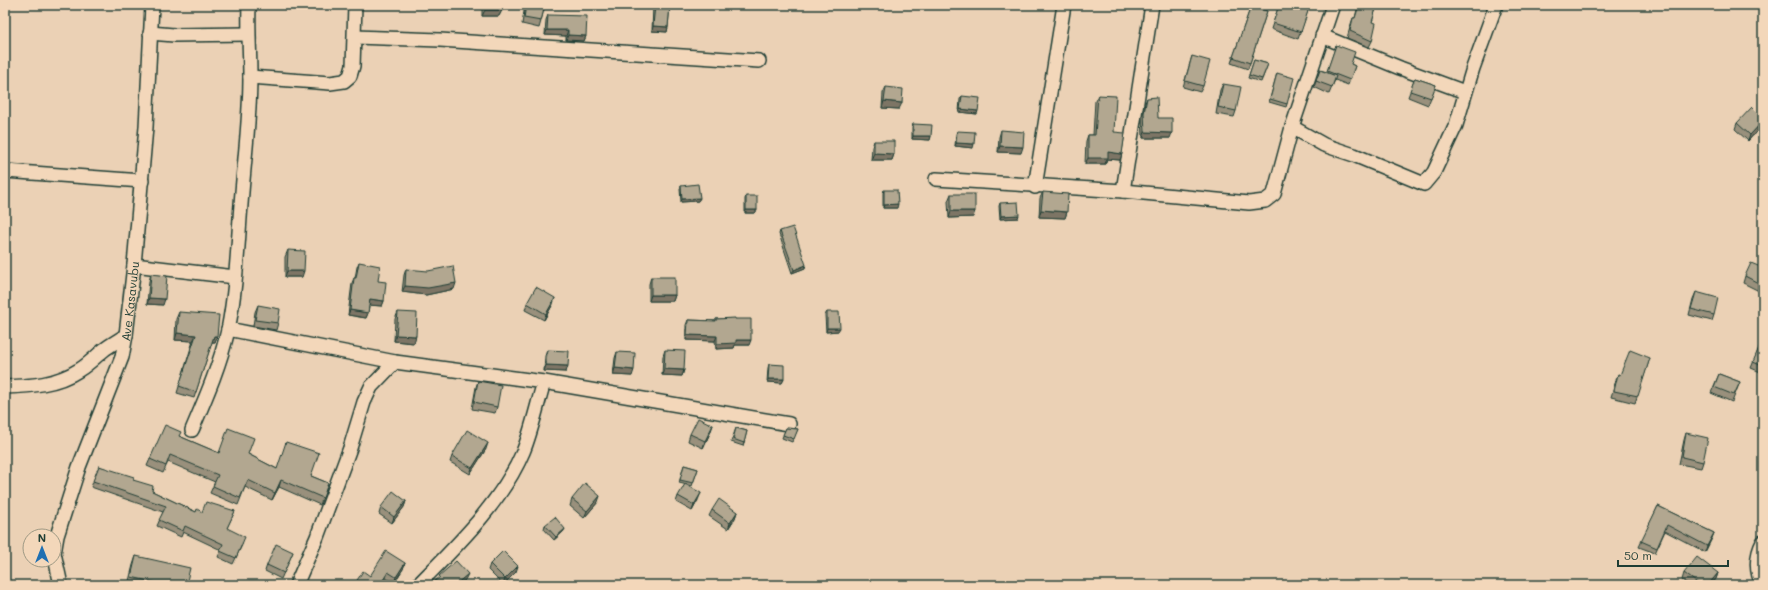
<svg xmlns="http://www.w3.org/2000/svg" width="1768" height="590" viewBox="0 0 1768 590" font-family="Mali,sans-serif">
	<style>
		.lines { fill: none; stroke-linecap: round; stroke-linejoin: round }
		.street-casing { stroke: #1f3d34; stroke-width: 16 }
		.street { stroke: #f3d7ba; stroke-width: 13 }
		.wall { fill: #99907c; stroke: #1f3d34 }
		.shaded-wall { fill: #7d7565; stroke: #1f3d34 }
		.building { fill: #b2a790; stroke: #1f3d34 }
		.labels { text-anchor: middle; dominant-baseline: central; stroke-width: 3; stroke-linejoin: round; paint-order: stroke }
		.street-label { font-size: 12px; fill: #1f3d34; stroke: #f3d7ba }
	</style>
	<rect width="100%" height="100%" fill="#ebd1b5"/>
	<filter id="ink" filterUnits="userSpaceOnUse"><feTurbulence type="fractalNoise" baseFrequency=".025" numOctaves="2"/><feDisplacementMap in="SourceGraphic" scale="8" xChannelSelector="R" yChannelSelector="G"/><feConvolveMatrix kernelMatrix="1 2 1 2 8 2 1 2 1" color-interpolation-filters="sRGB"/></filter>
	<g filter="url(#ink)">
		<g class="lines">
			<g class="street-casing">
				<g id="street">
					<polyline points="150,33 174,35 248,34"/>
					<polyline points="1322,36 1400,68 1465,92"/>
					<polyline points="355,37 440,40 759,61"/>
					<polyline points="250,77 330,83 344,81 350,76 353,66 355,5"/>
					<polyline points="1292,127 1324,145 1354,155 1424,184 1434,172 1456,125 1473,68 1496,5"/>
					<polyline points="5,171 142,181"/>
					<polyline points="936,179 1123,191 1249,203 1265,201 1274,194 1292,127 1333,5"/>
					<polyline points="1035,187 1064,5"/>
					<polyline points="1123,191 1152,5"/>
					<polyline points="134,265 235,277"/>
					<polyline points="228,329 395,362 544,382 789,424"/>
					<path d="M5,387C31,386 56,385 79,370C89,364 96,356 105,349C112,344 119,340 126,335"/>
					<path d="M192,430C206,397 220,365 228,330C237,285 238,238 242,192C245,154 250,116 250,77C250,53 248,29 249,5"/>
					<path d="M1763,542C1756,555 1755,572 1763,585"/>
					<path id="s1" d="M61,585L54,553L57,536L79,467L122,357L126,335L134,265L146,127L152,5"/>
					<polyline points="296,585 317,537 350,448 364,402 371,387 395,362"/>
					<path d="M418,585C456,546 502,502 523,452C532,430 537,405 544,382"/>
				</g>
			</g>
			<use href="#street" class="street"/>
		</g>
		<g class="wall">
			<polygon points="482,5 501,5 502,10 499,16 482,16"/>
			<polygon points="525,5 545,5 541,21 539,28 522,24"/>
			<polygon points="653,5 670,5 668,27 667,32 652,31"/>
			<polygon points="1279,5 1310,5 1298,39 1271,29"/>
			<polygon points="1358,5 1377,5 1372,22 1372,41 1369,47 1347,38 1351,24 1353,18 1355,18"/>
			<polygon points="1251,6 1267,11 1248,69 1231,63"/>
			<polygon points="548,15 586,36 584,41 566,40 566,36 545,35 546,20"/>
			<polygon points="1336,45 1351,64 1355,66 1348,85 1335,80 1329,94 1314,87 1320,70 1327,72"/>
			<polygon points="1192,56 1203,86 1200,92 1183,87"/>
			<polygon points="1254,60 1268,64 1261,82 1248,78"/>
			<polygon points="1277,73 1287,104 1286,107 1269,102"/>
			<polygon points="1415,78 1436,85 1428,105 1408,97"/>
			<polygon points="1223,84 1236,111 1234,117 1216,114 1220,90"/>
			<polygon points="886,87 899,109 882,108 883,93"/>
			<polygon points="1098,95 1114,132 1120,160 1107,159 1105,164 1085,164 1086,141 1088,135 1093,135 1095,101"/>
			<polygon points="962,96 977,114 959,112 960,99"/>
			<polygon points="1147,98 1158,118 1170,138 1143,138 1142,118 1145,103"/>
			<polygon points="1737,123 1762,125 1748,141 1735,129"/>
			<polygon points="913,124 931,136 930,140 912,139 912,127"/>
			<polygon points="1001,130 1021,153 998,152 999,137"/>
			<polygon points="957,131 973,148 955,146 956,134"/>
			<polygon points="874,141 894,154 892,160 871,160 872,147"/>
			<polygon points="681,186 700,198 698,201 681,202 680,189"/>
			<polygon points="884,190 897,208 883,208 883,193"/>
			<polygon points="1043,192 1067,212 1065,218 1039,217 1040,198"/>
			<polygon points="951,194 973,217 949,218 948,201"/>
			<polygon points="746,196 757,210 755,213 745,213 745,199"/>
			<polygon points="1000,203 1018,218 1000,219 999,206"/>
			<polygon points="780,231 805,268 792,273 779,234"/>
			<polygon points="288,250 302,277 285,277 285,257"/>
			<polygon points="359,262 378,281 384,301 382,306 369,305 368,313 366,318 348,315 352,283 354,278 355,278 357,267"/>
			<polygon points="406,269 454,289 426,295 402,292 404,275"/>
			<polygon points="151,274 163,305 147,304 149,281"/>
			<polygon points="1745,276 1763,283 1759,291 1743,283"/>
			<polygon points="651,277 675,295 673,301 649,301 649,284"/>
			<polygon points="1696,292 1714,315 1712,321 1689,315 1693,299"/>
			<polygon points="527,303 553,304 544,320 525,310"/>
			<polygon points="258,305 278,323 276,330 253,326 255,312"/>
			<polygon points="179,312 217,336 215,342 212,342 194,398 177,393 193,341 175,340 176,319"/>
			<polygon points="398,312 414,343 394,341 395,319"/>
			<polygon points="827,312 838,331 826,332 825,315"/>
			<polygon points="716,319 735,319 749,345 735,345 734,348 716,349 715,341 686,340 686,325 688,320 716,321"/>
			<polygon points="1763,338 1763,373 1751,368"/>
			<polygon points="547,350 566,372 544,371 545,356"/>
			<polygon points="665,350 684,370 682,376 662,375 663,356"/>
			<polygon points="617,352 632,376 613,375 615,358"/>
			<polygon points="1650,358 1635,403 1611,397 1616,380 1618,374 1620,375"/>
			<polygon points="769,364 784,379 782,383 767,382 768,368"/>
			<polygon points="1719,374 1740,382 1732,402 1711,393"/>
			<polygon points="478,381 497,407 495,413 472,409 476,387"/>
			<polygon points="736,428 747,431 743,446 731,442"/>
			<polygon points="786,428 798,429 792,442 782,438"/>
			<polygon points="711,431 703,448 688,441 690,434"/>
			<polygon points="1686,433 1703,462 1701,468 1679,464 1684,440"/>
			<polygon points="179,436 219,453 248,454 277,469 311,476 328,483 320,505 279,487 272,500 245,487 238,505 210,493 215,482 168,462 163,473 147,466 150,459"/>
			<polygon points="486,449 470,474 450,462 452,456"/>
			<polygon points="684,465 698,469 692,486 679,483"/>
			<polygon points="99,466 133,480 152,491 196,512 235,511 227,528 243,543 233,564 218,557 221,550 183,532 181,537 157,526 163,512 91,487"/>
			<polygon points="678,496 698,500 692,511 676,502"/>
			<polygon points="572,499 598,502 584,518 570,506"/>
			<polygon points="406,501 404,507 392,523 379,514 381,507"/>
			<polygon points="1658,506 1714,533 1712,538 1705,552 1665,531 1655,553 1639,547"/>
			<polygon points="712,510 737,512 735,518 728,529 709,516"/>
			<polygon points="545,525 565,529 563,532 554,540 544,529"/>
			<polygon points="293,552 281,579 265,571 267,565"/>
			<polygon points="136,556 186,585 128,585 133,565"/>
			<polygon points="405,563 403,569 394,583 386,578 382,585 354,585 370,576"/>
			<polygon points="490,564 516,572 503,585 488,570"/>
			<polygon points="1684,573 1718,573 1716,579 1711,585 1689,585 1682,580"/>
		</g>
		<g class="shaded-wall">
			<polygon points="485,10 502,10 499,16 482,16"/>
			<polygon points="653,26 668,27 667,32 652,31"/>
			<polygon points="547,30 568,30 566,36 545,35"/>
			<polygon points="568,35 586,36 584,41 566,40"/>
			<polygon points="884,101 902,103 899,109 882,108"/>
			<polygon points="960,109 978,111 977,114 959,112"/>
			<polygon points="1763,121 1762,125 1748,141 1750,135"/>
			<polygon points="1145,132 1172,133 1170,138 1143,138"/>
			<polygon points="913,136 931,136 930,140 912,139"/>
			<polygon points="956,143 974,144 973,148 955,146"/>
			<polygon points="1000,146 1023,147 1021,153 998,152"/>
			<polygon points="1108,152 1122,154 1120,160 1107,159 1105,164 1085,164 1088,158"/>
			<polygon points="874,153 894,154 892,160 871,160"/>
			<polygon points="700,198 698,201 681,202 682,199"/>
			<polygon points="898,204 897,208 883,208 884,205"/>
			<polygon points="746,210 757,210 755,213 745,213"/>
			<polygon points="1041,210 1067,212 1065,218 1039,217"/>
			<polygon points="951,211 975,211 973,217 949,218"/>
			<polygon points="1019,215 1018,218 1000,219 1001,216"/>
			<polygon points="806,265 805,268 792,273 794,270"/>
			<polygon points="287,271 304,271 302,277 285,277"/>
			<polygon points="456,283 454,289 426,295 402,292 405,286"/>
			<polygon points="651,295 675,295 673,301 649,301"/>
			<polygon points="149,298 165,299 163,305 147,304"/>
			<polygon points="555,298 553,304 544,320 546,314"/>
			<polygon points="370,299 384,301 382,306 368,305"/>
			<polygon points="350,310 368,313 366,318 348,315"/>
			<polygon points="827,328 840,328 838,331 826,332"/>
			<polygon points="177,333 196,335 193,341 175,340"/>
			<polygon points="396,335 416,336 414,343 394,341"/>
			<polygon points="687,335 717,336 715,341 686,340"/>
			<polygon points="214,336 217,336 215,342 212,342"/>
			<polygon points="736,340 751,340 749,345 735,345 734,348 716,349 717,344"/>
			<polygon points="546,365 568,366 566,372 544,371"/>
			<polygon points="615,368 634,370 632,376 613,375"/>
			<polygon points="664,369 684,370 682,376 662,375"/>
			<polygon points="768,379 784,379 782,383 767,382"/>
			<polygon points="713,425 711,431 703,448 705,441"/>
			<polygon points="488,443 486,449 470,474 472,468"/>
			<polygon points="281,480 279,487 272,500 275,493"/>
			<polygon points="701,493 698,500 692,511 694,505"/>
			<polygon points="600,496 598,502 584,518 587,511"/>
			<polygon points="406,501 404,507 392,523 394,517"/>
			<polygon points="737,512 735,518 728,529 730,523"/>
			<polygon points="565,529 563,532 554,540 556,537"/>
			<polygon points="1714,533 1712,538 1705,552 1707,546"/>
			<polygon points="405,563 403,569 394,583 396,577"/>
			<polygon points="518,566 516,572 503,585 505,579"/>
			<polygon points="388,572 386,578 382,585 380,585"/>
			<polygon points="1718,573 1716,579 1711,585 1708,585"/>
			<polygon points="468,574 465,580 460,585 455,585"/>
		</g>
		<g class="building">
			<polygon points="484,5 501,5 502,10 485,10"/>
			<polygon points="526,5 545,5 541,21 524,18"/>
			<polygon points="655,5 670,5 668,27 653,26"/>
			<polygon points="1279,5 1310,5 1301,32 1273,23"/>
			<polygon points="1359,5 1377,5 1372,22 1376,23 1372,41 1350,31 1353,18 1355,18"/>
			<polygon points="1251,6 1267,11 1250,63 1233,57"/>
			<polygon points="548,15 587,16 586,36 568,35 568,30 547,30"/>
			<polygon points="1336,45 1355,52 1351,64 1355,66 1350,80 1327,71"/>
			<polygon points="1192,56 1210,61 1203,86 1185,81"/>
			<polygon points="1254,60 1268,64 1262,79 1249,75"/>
			<polygon points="1320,70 1336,76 1332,87 1316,81"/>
			<polygon points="1277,73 1294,78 1287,104 1270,99"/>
			<polygon points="1415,78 1436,85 1431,98 1410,91"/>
			<polygon points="1223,84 1241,87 1236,111 1218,107"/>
			<polygon points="886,87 903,89 902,103 884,101"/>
			<polygon points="1098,95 1116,96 1114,132 1125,133 1122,154 1108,152 1108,158 1088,158 1088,135 1095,135"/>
			<polygon points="962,96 980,98 978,111 960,109"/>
			<polygon points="1157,97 1158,118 1172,118 1172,133 1145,132 1144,113 1147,98"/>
			<polygon points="1752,107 1763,118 1763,121 1750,135 1737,123"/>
			<polygon points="913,124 932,125 931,136 913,136"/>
			<polygon points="1001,130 1024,132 1023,147 1000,146"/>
			<polygon points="957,131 975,132 974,144 956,143"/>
			<polygon points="874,141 894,141 894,154 874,153"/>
			<polygon points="698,184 700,198 682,199 681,186"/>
			<polygon points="884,190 897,190 898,204 884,205"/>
			<polygon points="1043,192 1068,194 1067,212 1041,210"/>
			<rect x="951" y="194" width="24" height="17"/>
			<rect x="746" y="196" width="11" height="14"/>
			<polygon points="1018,202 1019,215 1001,216 1000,203"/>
			<polygon points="793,227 806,265 794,270 780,231"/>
			<polygon points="288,250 305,251 304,271 287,271"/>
			<polygon points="359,262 380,266 378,281 386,282 384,301 370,299 368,313 350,310 354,278 356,278"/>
			<polygon points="1751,263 1763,268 1763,282 1762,285 1745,276"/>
			<polygon points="453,266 456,283 428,288 405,286 406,269 428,271"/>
			<polygon points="151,274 167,276 165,299 149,298"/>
			<rect x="651" y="277" width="24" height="18"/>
			<polygon points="536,287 555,298 546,314 527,303"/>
			<polygon points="1696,292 1718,298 1714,315 1691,309"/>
			<polygon points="258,305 280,309 278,323 255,320"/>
			<polygon points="179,312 219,315 217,336 214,336 196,392 179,386 196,335 177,333"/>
			<polygon points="398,312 417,313 416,336 396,335"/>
			<polygon points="827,312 839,312 840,328 827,328"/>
			<polygon points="735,318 735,319 751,319 751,340 736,340 736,343 717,344 717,336 687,335 688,320 716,321 716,319"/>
			<polygon points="1763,338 1763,366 1753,362"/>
			<polygon points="547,350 569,351 568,366 546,365"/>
			<polygon points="665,350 685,351 684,370 664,369"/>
			<polygon points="1630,350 1650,358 1638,396 1614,391 1618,374 1620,375"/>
			<polygon points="617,352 635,353 634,370 615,368"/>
			<polygon points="769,364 784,365 784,379 768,379"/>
			<polygon points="1719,374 1740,382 1734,395 1714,387"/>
			<polygon points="478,381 501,385 497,407 474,402"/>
			<polygon points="698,418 713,425 705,441 690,434"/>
			<polygon points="165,425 181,432 179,436 219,453 228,428 254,438 248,454 277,469 286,442 319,453 311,476 328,483 323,498 281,480 275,493 248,480 240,498 213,486 218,475 170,455 166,466 150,459"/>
			<polygon points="736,428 747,431 744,443 733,439"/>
			<polygon points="786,428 798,429 794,439 783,435"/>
			<polygon points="467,430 488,443 472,468 452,456"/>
			<polygon points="1686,433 1708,438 1703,462 1682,457"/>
			<polygon points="684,465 698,469 693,483 680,480"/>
			<polygon points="99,466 134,477 133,480 153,486 152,491 196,512 197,509 202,512 206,502 235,511 227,528 245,537 236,558 220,551 223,544 185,526 183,531 159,520 166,506 93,481"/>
			<polygon points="585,483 600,496 587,511 572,499"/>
			<polygon points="685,484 701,493 694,505 678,496"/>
			<polygon points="393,491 406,501 394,517 381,507"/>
			<polygon points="719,499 737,512 730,523 712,510"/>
			<polygon points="1658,506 1714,533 1707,546 1667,525 1657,548 1641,541"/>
			<polygon points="555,517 565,529 556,537 545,525"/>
			<polygon points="276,544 293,552 284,573 267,565"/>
			<polygon points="386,551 405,563 396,577 388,572 380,585 354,585 363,571 370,576"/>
			<polygon points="503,551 518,566 505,579 490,564"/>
			<polygon points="136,556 190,568 186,585 167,585 131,577"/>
			<polygon points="1697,557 1718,573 1708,585 1700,585 1684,573"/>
			<polygon points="456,561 468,574 455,585 430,585 440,577 439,576"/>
		</g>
	</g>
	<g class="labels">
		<g class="street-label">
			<text stroke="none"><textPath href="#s1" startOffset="297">Ave Kasavubu</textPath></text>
		</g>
	</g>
	<rect width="1768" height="590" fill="none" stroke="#f3d7ba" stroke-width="20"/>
	<rect x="10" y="10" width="1748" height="570" fill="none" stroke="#1f3d34" stroke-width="1.5" filter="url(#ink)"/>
	<g transform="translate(42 548)"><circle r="19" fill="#f3d7ba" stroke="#9e9984"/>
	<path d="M0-3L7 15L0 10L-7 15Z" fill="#1f6fb2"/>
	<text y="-6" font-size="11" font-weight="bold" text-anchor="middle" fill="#1f3d34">N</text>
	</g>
	<path d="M1618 560v6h110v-6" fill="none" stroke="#1f3d34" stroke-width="2"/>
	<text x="1624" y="560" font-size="12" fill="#1f3d34" stroke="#f3d7ba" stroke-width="3" paint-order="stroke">50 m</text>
</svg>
